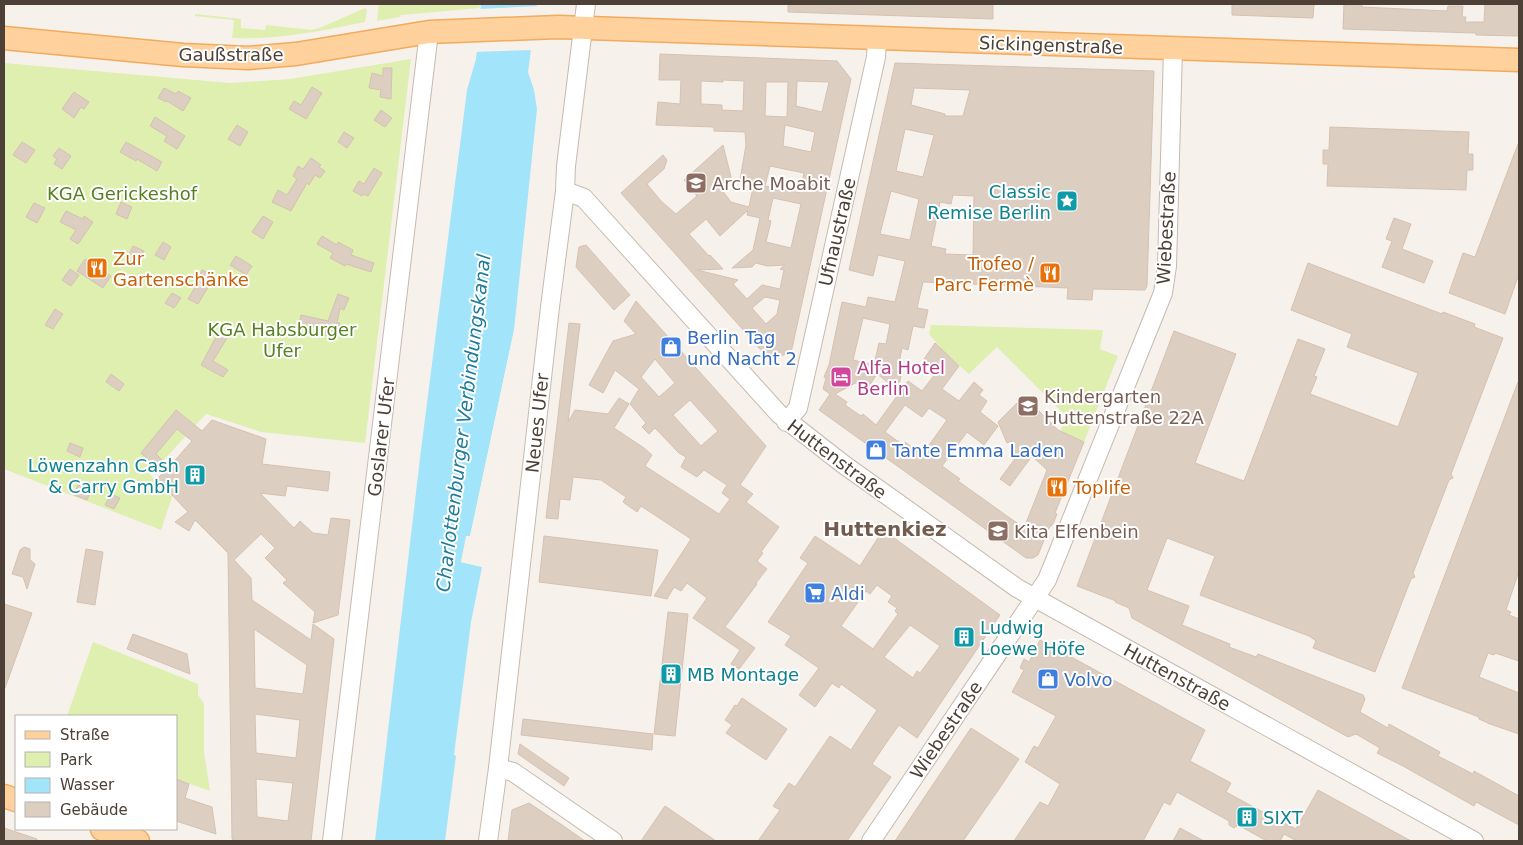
<svg xmlns="http://www.w3.org/2000/svg" width="1523" height="845" viewBox="0 0 1523 845" font-family="'DejaVu Sans',sans-serif">
	<style>
		.green { fill: #deefb0 }
		.water { fill: #a2e4f9 }
		.pier { fill: #f7f1eb }
		.building { fill: #ddcec2; stroke: #d6c1b1; fill-rule: evenodd }
		.lines { fill: none; stroke-linecap: round; stroke-linejoin: round }
		.minor-casing { stroke: #c7baaf; stroke-width: 20 }
		.major-casing { stroke: #f1ab5f; stroke-width: 25 }
		.minor { stroke: #fff; stroke-width: 18 }
		.major { stroke: #ffd19c; stroke-width: 22 }
		.labels { text-anchor: middle; dominant-baseline: central; stroke-width: 4; stroke-linejoin: round; paint-order: stroke }
		.street-label { font-size: 18px; fill: #4c4037; stroke: #fff }
		.education-label { font-size: 18px; fill: #785e54; stroke: #fff; text-anchor: start }
		.culture-label { font-size: 18px; fill: #0d838f; stroke: #fff; text-anchor: start }
		.park-label { font-size: 18px; fill: #568021; stroke: #fff }
		.food-label { font-size: 18px; fill: #c56008; stroke: #fff; text-anchor: start }
		.shop-label { font-size: 18px; fill: #366cbe; stroke: #fff; text-anchor: start }
		.hotel-label { font-size: 18px; fill: #b23c85; stroke: #fff; text-anchor: start }
		.water-label { font-size: 19px; font-style: italic; fill: #1e7b99; stroke: #fff }
		.quarter-label { font-size: 20px; font-weight: bold; fill: #715c4d; stroke: #fff }
	</style>
	<rect width="100%" height="100%" fill="#f7f1eb"/>
	<g class="green">
		<polygon points="379,4 479,4 480,8 401,15 400,17 377,21"/>
		<path d="M365,8L367,10L365,22C321,31 277,40 232,38L234,20L195,16V14L241,19V28L265,30L266,25L312,30L322,27Z"/>
		<polygon points="411,59 365,443 261,432 206,414 150,475 172,497 161,530 4,469 4,63 230,83 290,79"/>
		<polygon points="931,325 1103,330 1100,349 1118,356 1084,442 1067,434 1060,434 1065,415 997,347 969,374 943,351 929,334"/>
		<polygon points="93,642 198,684 198,695 204,704 204,752 210,791 176,779 176,716 67,716"/>
	</g>
	<polygon class="water" points="481,4 537,4 528,72 534,90 537,109 514,330 470,537 467,536 461,562 482,567 471,622 454,755 456,756 445,841 375,841 421,450 467,90 476,59"/>
	<g class="pier">
		<polygon points="539,6 534,50 474,52 479,9"/>
		<polygon points="519,307 516,331 472,537 468,539 464,560 482,565 482,567 461,562 466,536 470,536"/>
	</g>
	<g class="building">
		<polygon points="788,4 993,4 993,19 788,12"/>
		<polygon points="1232,4 1314,4 1313,18 1232,15"/>
		<polygon points="1344,4 1362,4 1362,7 1447,11 1448,6 1463,6 1462,17 1466,17 1465,22 1484,22 1485,4 1519,4 1519,36 1476,35 1476,33 1343,29"/>
		<path d="M660,54L837,61L851,79L791,353L769,359L621,193L663,155L667,160L664,169L647,184L661,201L676,214L697,196L684,180L723,145L732,181L722,190L731,202L749,207L754,183L740,180L746,145L745,132L714,131V127L656,125L658,102L680,104L681,80H659ZM723,80L744,81L743,111L722,110V105L701,104V81L723,82ZM797,81L829,82L822,112L796,106ZM766,82H788L787,117L765,116ZM785,125L815,132L811,152L783,146ZM770,166L804,173L800,193L765,186ZM773,198L801,204L791,248L766,242L771,221L768,220ZM748,210L747,215L760,218L753,250L732,268L752,267L756,263L767,266L785,265L780,269L784,270L780,289L762,285L747,299L733,284L738,280L697,270L723,269L710,255L709,256L689,234L706,219L720,236ZM765,297L780,300L777,314L766,324L752,308Z"/>
		<path d="M895,63L1154,71L1147,286L1145,290L1093,289L1092,300L1067,299L1068,288L923,282L917,308L928,310L924,328L913,326L908,350L902,348L897,373L901,376L898,390L877,374L867,389L859,381L835,394L847,402L845,405L861,416L863,414L876,425L908,381L922,391L939,369L924,359L935,343L959,366L942,389L959,401L974,382L983,390L979,395L987,401L980,412L998,426L984,445L967,432L942,466L960,479L958,481L1024,528L1047,470L1032,456L1010,486L1000,479L1017,456L1011,441L1007,443L998,422L1024,396L1058,430L1084,442L1055,513L1057,514L1053,524L1049,528L1038,555L1033,558H1026L819,410L830,394L823,389L826,378L824,377L829,365L842,302L866,307L868,297L895,302L905,261L878,255L873,276L849,270ZM914,88L970,90L963,116H945V114L911,105ZM905,129L934,135L923,177L896,171ZM891,191L919,199L910,240L880,234ZM953,195L974,196L973,255L945,254L946,249L931,246L940,202L951,204ZM863,318L890,324L886,344L879,343L874,365L853,360ZM905,405L922,417L929,408L947,420L922,455L905,442L903,445L885,432Z"/>
		<polygon points="383,68 392,68 391,99 380,97 381,90 369,88 372,73 383,76"/>
		<polygon points="312,87 322,93 306,119 289,109 294,101 301,105"/>
		<polygon points="164,88 176,94 178,91 191,98 183,111 167,101 166,102 158,98"/>
		<polygon points="74,92 89,102 84,109 81,107 74,118 62,109"/>
		<polygon points="381,110 392,118 385,127 374,120"/>
		<polygon points="155,117 185,136 177,149 164,141 167,136 150,126"/>
		<polygon points="237,125 248,132 240,146 228,139"/>
		<polygon points="1330,127 1469,132 1468,154 1473,154 1473,170 1467,170 1466,190 1327,186 1328,164 1323,164 1323,150 1329,150"/>
		<polygon points="344,132 354,138 347,148 338,142"/>
		<polygon points="22,142 35,150 26,163 13,155"/>
		<polygon points="126,142 162,162 157,171 137,159 136,161 120,152"/>
		<polygon points="1518,144 1519,274 1505,314 1449,293 1463,253 1475,257"/>
		<polygon points="59,148 71,156 62,169 54,164 57,159 53,156"/>
		<polygon points="311,158 321,165 319,167 325,171 320,178 315,175 309,185 307,183 291,211 272,202 278,190 287,195 297,179 293,176 298,166 303,169"/>
		<polygon points="374,168 382,173 368,196 363,194 362,196 353,191 359,181 364,184"/>
		<polygon points="121,202 132,207 127,219 116,214"/>
		<polygon points="34,203 45,208 37,223 26,217"/>
		<polygon points="66,211 83,219 84,216 93,222 78,244 70,239 76,230 60,222"/>
		<polygon points="263,216 273,222 263,239 252,232"/>
		<polygon points="1394,218 1411,224 1402,249 1433,261 1424,283 1382,267 1392,241 1386,239"/>
		<polygon points="322,236 337,245 338,242 353,250 351,255 374,263 371,272 346,264 345,266 330,258 333,253 317,244"/>
		<polygon points="163,242 171,247 164,260 155,255"/>
		<polygon points="586,245 630,295 614,310 576,267 579,247"/>
		<polygon points="133,246 144,251 137,266 126,260"/>
		<polygon points="236,256 252,266 246,275 230,265"/>
		<polygon points="92,258 102,265 100,269 111,276 103,288 77,271 85,259 89,262"/>
		<polygon points="1308,263 1442,314 1443,312 1475,324 1474,327 1503,338 1451,474 1453,478 1449,480 1413,573 1415,577 1411,579 1375,672 1313,648 1316,641 1309,636 1200,595 1215,556 1167,538 1147,590 1189,606 1182,625 1230,644 1229,647 1256,657 1258,654 1363,695 1365,699 1360,712 1388,728 1389,724 1440,752 1438,756 1473,774 1474,771 1519,796 1519,825 1476,802 1474,806 1403,766 1377,753 1380,748 1356,734 1348,737 1172,640 1132,618 1129,608 1115,602 1116,601 1077,586 1174,331 1236,354 1195,463 1244,481 1298,339 1325,349 1314,376 1317,377 1310,394 1398,427 1418,373 1347,347 1352,334 1291,310"/>
		<polygon points="70,269 79,275 71,286 62,280"/>
		<polygon points="202,270 215,276 198,304 188,299 200,279 198,278"/>
		<polygon points="172,293 181,298 174,308 165,303"/>
		<polygon points="338,294 349,298 344,310 340,308 337,323 340,323 338,332 335,331 333,337 325,335 326,329 299,324 301,315 328,321"/>
		<path d="M636,301L766,446L740,485L753,494L746,502L779,527L761,552L763,553L757,561L767,569L756,583L757,584L725,627L755,648L739,669L731,664L740,650L693,618L707,598L687,583L681,591L674,587L667,599L654,596L691,539L641,506L637,512L623,502L626,497L601,480L573,477L570,500L560,499L558,519L546,518L569,323L580,324L568,422L575,410L608,414L619,398L629,404L614,428L644,448L652,455L645,466L719,514L730,499L722,493L727,485L704,470L697,477L681,467L686,457L679,453L655,428L649,434L642,427L646,423L630,404L639,389L615,370L603,393L589,385L613,341L636,334L624,321ZM655,359L675,383L659,397L641,377ZM690,400L718,431L701,446L673,415Z"/>
		<polygon points="55,309 63,314 53,329 45,325"/>
		<polygon points="218,333 227,338 213,361 228,370 223,377 201,365"/>
		<polygon points="111,374 124,384 119,391 106,382"/>
		<polygon points="1518,382 1519,382 1519,571 1506,610 1511,612 1509,615 1519,619 1519,661 1495,653 1494,655 1488,653 1479,677 1519,693 1519,734 1490,724 1479,719 1479,717 1402,688"/>
		<path d="M176,410L202,431L212,420L266,439L262,464L330,472L328,491L287,486L285,496L260,493L294,528L300,521L313,533L328,535L331,518L350,520L338,615L313,623L315,612L283,583L287,580L265,558L275,548L261,534L234,560L251,578L252,600L311,640L313,624L334,639L311,841H237L232,839L228,553L195,520L189,531L175,522L188,512L157,479L163,473L141,453ZM177,429L192,441L169,467L156,454ZM254,629L307,665L303,694L255,688ZM255,714L300,720L296,758L256,753ZM256,779L293,783L288,821L257,817Z"/>
		<polygon points="70,443 83,448 80,457 67,451"/>
		<polygon points="78,485 91,490 87,500 74,495"/>
		<polygon points="111,494 120,498 114,509 105,505"/>
		<path d="M883,530L1000,615L917,738L899,725L891,736L872,764L891,777L847,841H758L780,810L773,806L789,783L795,787L830,736L851,750L877,710L841,684L839,688L832,683L815,707L799,695L819,668L785,645L791,636L768,622L808,563L800,558L815,536L860,566ZM877,585L892,596L888,602L897,608L895,611L898,614L873,649L841,626L866,591L870,594ZM910,625L940,646L920,673L917,671L913,678L884,657Z"/>
		<polygon points="544,536 658,550 651,596 539,582"/>
		<polygon points="24,547 30,549 30,560 35,564 27,589 23,577 12,574 20,550"/>
		<polygon points="86,549 103,552 95,605 77,602"/>
		<polygon points="4,604 32,613 5,688 4,688"/>
		<polygon points="668,612 688,614 675,736 654,734"/>
		<polygon points="133,634 187,654 190,674 127,649"/>
		<polygon points="1040,640 1205,730 1190,761 1231,783 1226,792 1261,811 1296,829 1318,790 1411,841 1297,841 1284,834 1280,841 1267,841 1238,825 1234,828 1229,825 1229,821 1177,792 1170,805 1164,802 1143,841 1014,841 1040,802 1048,806 1060,784 1025,762 1034,746 1038,748 1056,716 1012,692 1024,670 1020,668 1024,659 1029,662"/>
		<polygon points="742,698 787,729 766,760 726,733 732,725 725,720 735,705 737,706"/>
		<polygon points="523,719 653,734 652,750 521,735"/>
		<polygon points="971,728 1019,759 1001,786 963,841 895,841"/>
		<polygon points="520,744 569,778 564,786 518,754"/>
		<polygon points="176,779 189,784 185,798 212,807 216,834 176,821"/>
		<polygon points="529,803 562,825 585,841 508,841 512,810"/>
		<polygon points="665,806 716,841 641,841"/>
		<polygon points="4,828 37,839 37,841 4,841"/>
		<polygon points="1180,828 1204,841 1173,841"/>
	</g>
	<g class="lines">
		<g class="minor-casing">
			<g id="minor">
				<polyline points="565,191 584,198 591,206 779,414 843,464 1017,588 1474,841"/>
				<polyline points="786,422 798,408 876,57 877,39"/>
				<polyline points="498,768 513,772 613,841"/>
				<polyline points="332,841 429,32"/>
				<polyline points="488,841 498,768 550,307 565,191 566,166 586,4"/>
				<polyline points="871,841 1047,580 1163,293 1167,266 1173,49"/>
			</g>
		</g>
		<g class="major-casing">
			<g id="major">
				<polyline points="4,38 183,55 248,58 296,54 429,32 558,27 1519,60"/>
				<polyline points="4,796 16,800"/>
				<polyline points="102,829 138,841"/>
			</g>
		</g>
		<use href="#minor" class="minor"/>
		<use href="#major" class="major"/>
	</g>
	<defs>
		<g id="school-square" transform="scale(1.125)"><rect x="-9" y="-9" width="18" height="18" rx="4" fill="#8d6e63" stroke="#fff"/><path d="M0-5L7-2L0 1L-7-2ZM-4 1L0 2.5L4 1V4Q0 6-4 4Z" fill="#fff"/></g>
		<g id="sight-square" transform="scale(1.125)"><rect x="-9" y="-9" width="18" height="18" rx="4" fill="#0f9aa8" stroke="#fff"/><path d="M0-6L1.8-2.2L6-1.7L2.9 1.2L3.7 5.4L0 3.3L-3.7 5.4L-2.9 1.2L-6-1.7L-1.8-2.2Z" fill="#fff"/></g>
		<g id="restaurant-square" transform="scale(1.125)"><rect x="-9" y="-9" width="18" height="18" rx="4" fill="#e8710a" stroke="#fff"/><path d="M-5-6h1v4h1v-4h1v4h1v-4h1v5L-1.5 .5V6h-2V.5L-5-1ZM5-6V6H3V1.5H1.5Q1.5-4 5-6Z" fill="#fff"/></g>
		<g id="shop-square" transform="scale(1.125)"><rect x="-9" y="-9" width="18" height="18" rx="4" fill="#3f7fe0" stroke="#fff"/><path d="M-5-2.5h2.3a2.7 3.5 0 0 1 5.4 0H5L5.5 6h-11ZM-1.5-2.5h3a1.5 2.3 0 0 0-3 0Z" fill="#fff"/></g>
		<g id="hotel-square" transform="scale(1.125)"><rect x="-9" y="-9" width="18" height="18" rx="4" fill="#d1479c" stroke="#fff"/><path d="M-6-4.5h1.5V1H6V5H4.5V3h-9V5H-6ZM-4 0a1.8 1.8 0 1 1 3.6 0ZM.5 0V-2.5h3Q6-2.5 6 0Z" fill="#fff"/></g>
		<g id="building-square" transform="scale(1.125)"><rect x="-9" y="-9" width="18" height="18" rx="4" fill="#0f9aa8" stroke="#fff"/><path d="M-4-6H4V6H1V3H-1V6H-4ZM-2.5-4.3h1.7v1.8h-1.7ZM.8-4.3h1.7v1.8H.8ZM-2.5-1h1.7V.8h-1.7ZM.8-1h1.7V.8H.8Z" fill="#fff"/></g>
		<g id="supermarket-square" transform="scale(1.125)"><rect x="-9" y="-9" width="18" height="18" rx="4" fill="#3f7fe0" stroke="#fff"/><path d="M-6-5.5h2.5l.6 2H6L4.5 2H-2.5L-4.4-4H-6ZM-1.5 3.2a1.3 1.3 0 1 0 .1 0ZM3 3.2a1.3 1.3 0 1 0 .1 0Z" fill="#fff"/></g>
	</defs>
	<g fill-rule="evenodd">
		<use href="#school-square" x="696" y="183"/>
		<use href="#sight-square" x="1067" y="201"/>
		<use href="#restaurant-square" x="97" y="268"/>
		<use href="#restaurant-square" x="1050" y="273"/>
		<use href="#shop-square" x="671" y="347"/>
		<use href="#hotel-square" x="841" y="377"/>
		<use href="#school-square" x="1028" y="406"/>
		<use href="#shop-square" x="876" y="450"/>
		<use href="#building-square" x="195" y="475"/>
		<use href="#restaurant-square" x="1057" y="487"/>
		<use href="#school-square" x="998" y="531"/>
		<use href="#supermarket-square" x="815" y="593"/>
		<use href="#building-square" x="964" y="637"/>
		<use href="#building-square" x="671" y="674"/>
		<use href="#shop-square" x="1048" y="679"/>
		<use href="#building-square" x="1247" y="817"/>
	</g>
	<g class="labels">
		<g class="street-label">
			<text transform="translate(1051 45) rotate(2)">Sickingenstraße</text>
			<text x="231" y="54">Gaußstraße</text>
			<text transform="translate(1166 228) rotate(-87)">Wiebestraße</text>
			<text transform="translate(837 232) rotate(-77)">Ufnaustraße</text>
			<text transform="translate(537 423) rotate(-84)">Neues Ufer</text>
			<text transform="translate(381 437) rotate(-83)">Goslarer Ufer</text>
			<text transform="translate(837 459) rotate(37)">Huttenstraße</text>
			<text transform="translate(1177 677) rotate(29)">Huttenstraße</text>
			<text transform="translate(946 730) rotate(-56)">Wiebestraße</text>
		</g>
		<g class="education-label">
			<text x="712" y="183">Arche Moabit</text>
			<text x="1044" y="396">Kindergarten<tspan x="1044" dy="21">Huttenstraße 22A</tspan></text>
			<text x="1014" y="531">Kita Elfenbein</text>
		</g>
		<g class="culture-label">
			<text x="1051" y="191" text-anchor="end">Classic<tspan x="1051" dy="21">Remise Berlin</tspan></text>
			<text x="179" y="465" text-anchor="end">Löwenzahn Cash<tspan x="179" dy="21">&amp; Carry GmbH</tspan></text>
			<text x="980" y="627">Ludwig<tspan x="980" dy="21">Loewe Höfe</tspan></text>
			<text x="687" y="674">MB Montage</text>
			<text x="1263" y="817">SIXT</text>
		</g>
		<g class="park-label">
			<text x="122" y="193">KGA Gerickeshof</text>
			<text x="282" y="329">KGA Habsburger<tspan x="282" dy="21">Ufer</tspan></text>
		</g>
		<g class="food-label">
			<text x="113" y="258">Zur<tspan x="113" dy="21">Gartenschänke</tspan></text>
			<text x="1034" y="263" text-anchor="end">Trofeo /<tspan x="1034" dy="21">Parc Fermè</tspan></text>
			<text x="1073" y="487">Toplife</text>
		</g>
		<g class="shop-label">
			<text x="687" y="337">Berlin Tag<tspan x="687" dy="21">und Nacht 2</tspan></text>
			<text x="892" y="450">Tante Emma Laden</text>
			<text x="831" y="593">Aldi</text>
			<text x="1064" y="679">Volvo</text>
		</g>
		<g class="hotel-label">
			<text x="857" y="367">Alfa Hotel<tspan x="857" dy="21">Berlin</tspan></text>
		</g>
		<g class="water-label">
			<text transform="translate(463 423) rotate(-83)">Charlottenburger Verbindungskanal</text>
		</g>
		<g class="quarter-label">
			<text x="885" y="529">Huttenkiez</text>
		</g>
	</g>
	<rect width="1523" height="845" fill="none" stroke="#4c4037" stroke-width="10"/>
	<rect x="15" y="715" width="162" height="115" fill="#ffffff" stroke="#b7b3af"/>
	<rect x="25" y="731" width="25" height="8" fill="#ffd19c" stroke="#b7b3af"/>
	<text x="60" y="740" font-size="15" fill="#4c4037">Straße</text>
	<rect x="25" y="752" width="25" height="15" fill="#deefb0" stroke="#b7b3af"/>
	<text x="60" y="765" font-size="15" fill="#4c4037">Park</text>
	<rect x="25" y="778" width="25" height="15" fill="#a2e4f9" stroke="#b7b3af"/>
	<text x="60" y="790" font-size="15" fill="#4c4037">Wasser</text>
	<rect x="25" y="802" width="25" height="15" fill="#ddcec2" stroke="#b7b3af"/>
	<text x="60" y="815" font-size="15" fill="#4c4037">Gebäude</text>
</svg>
